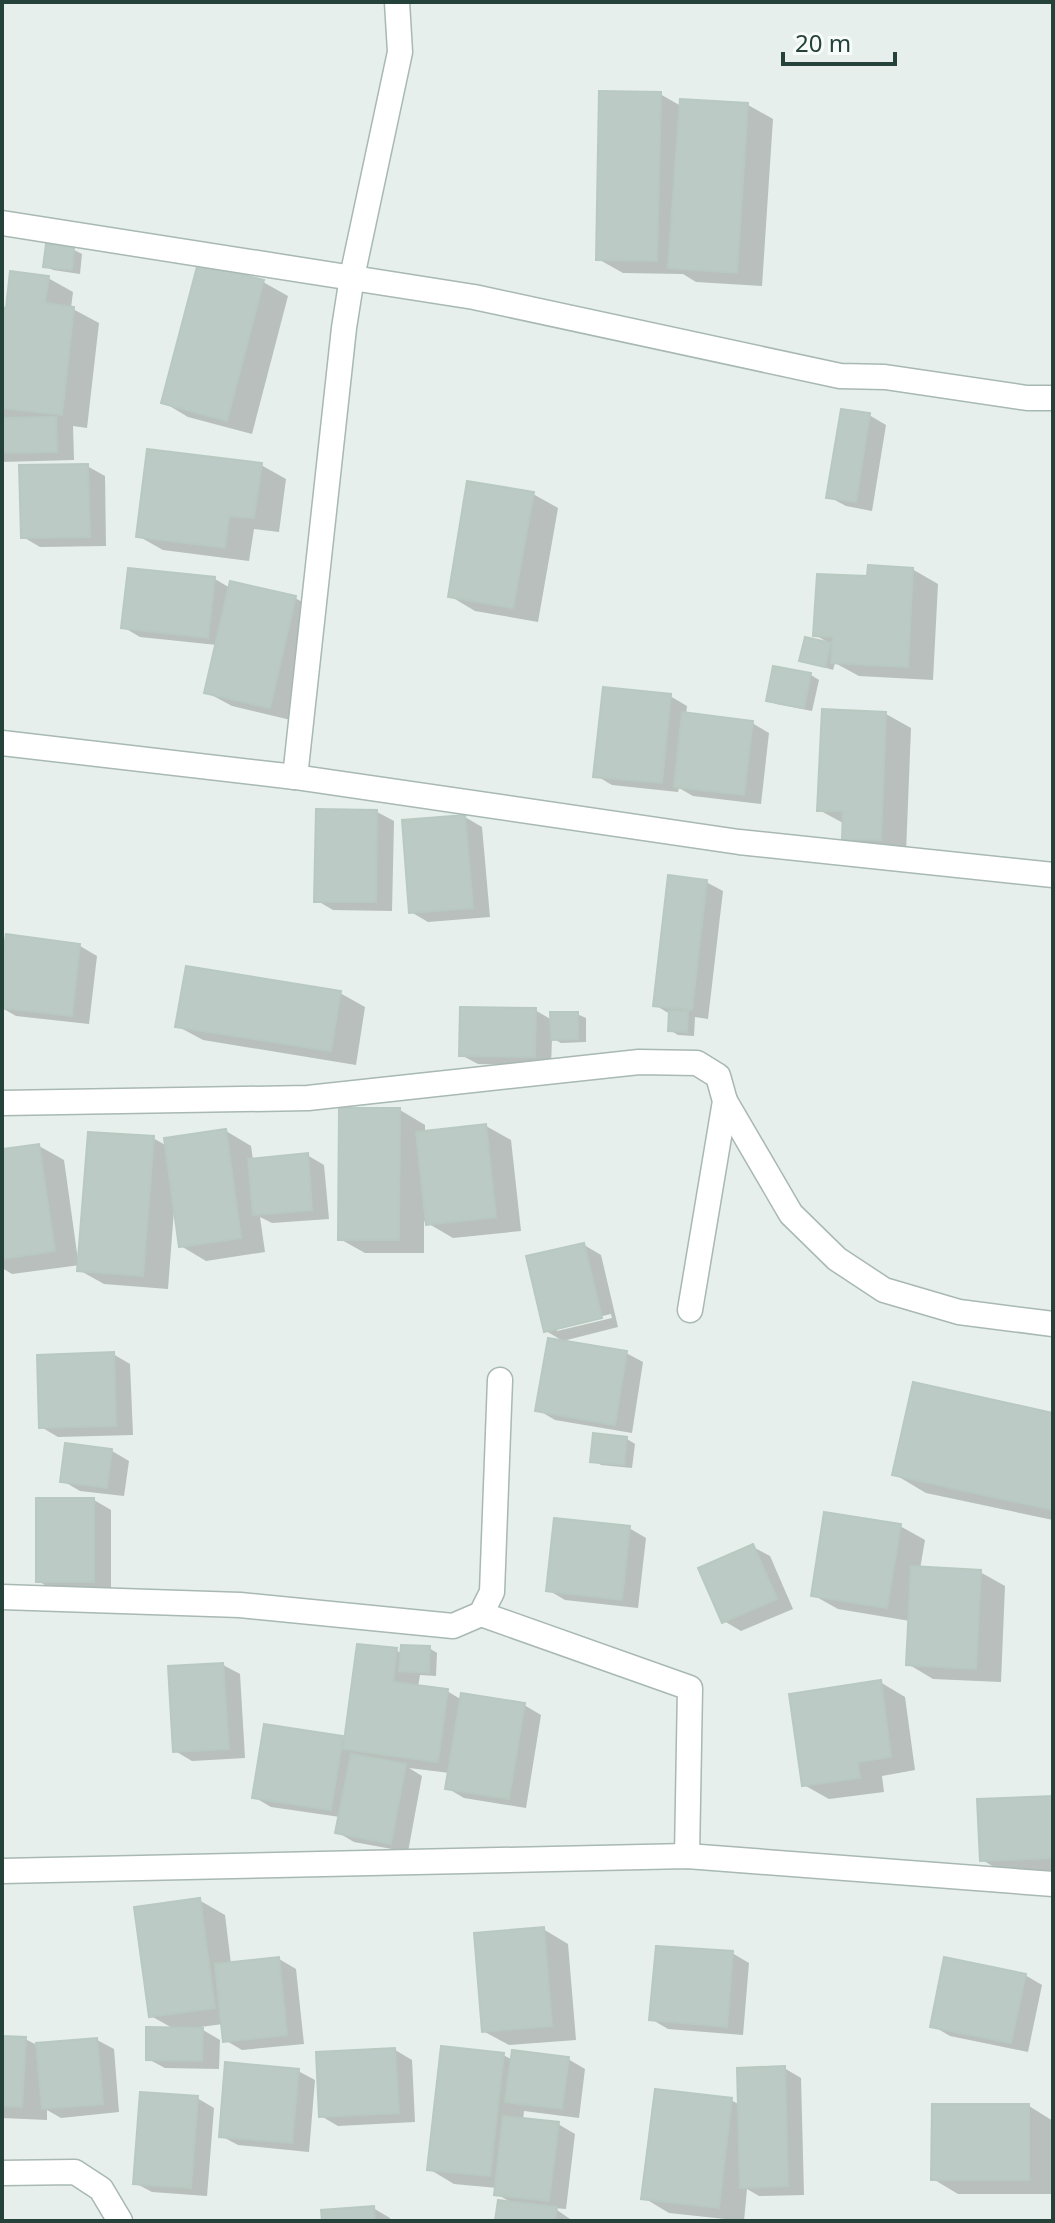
<svg xmlns="http://www.w3.org/2000/svg" width="1055" height="2223" viewBox="0 0 1055 2223" font-family="'Noto Sans',sans-serif">
	<style>
		.shadow { fill: #0003; fill-rule: evenodd }
		.building { fill: #bbcac4; stroke: #b8c9c2; stroke-width: 2 }
		.lines { fill: none; stroke-linecap: round; stroke-linejoin: round }
		.minor-casing { stroke: #a8b8b2; stroke-width: 27 }
		.minor { stroke: #fff; stroke-width: 24 }
	</style>
	<rect width="100%" height="100%" fill="#e6efeb"/>
	<g class="shadow">
		<polygon points="660,94 681,106 748,105 773,119 762,286 696,282 683,274 623,273 598,259"/>
		<polygon points="74,250 82,254 80,274 53,270 45,266"/>
		<polygon points="48,278 73,292 71,308 99,323 87,428 73,426 74,460 2,462 2,420 9,420 2,416 2,309 8,310"/>
		<polygon points="263,282 288,296 252,434 188,417 163,402"/>
		<polygon points="869,415 886,425 872,511 846,506 829,497"/>
		<polygon points="261,465 286,479 279,532 254,529 249,561 163,550 138,536"/>
		<polygon points="87,466 105,476 106,546 40,547 23,537"/>
		<polygon points="533,494 558,508 538,622 475,611 450,596"/>
		<polygon points="912,569 938,584 933,680 859,676 835,663 833,670 801,660 831,644 815,635 869,579"/>
		<polygon points="215,579 230,588 295,598 320,612 295,721 232,706 206,692 217,645 140,637 123,627"/>
		<polygon points="775,668 811,675 819,680 812,711 776,704 768,700"/>
		<polygon points="670,696 687,706 686,715 752,723 769,733 761,804 693,796 679,788 678,792 612,785 595,775"/>
		<polygon points="886,714 911,728 906,853 869,852 844,838 845,824 819,810"/>
		<polygon points="377,812 394,821 392,911 333,910 316,900"/>
		<polygon points="465,817 482,827 490,917 428,922 411,912"/>
		<polygon points="706,882 723,891 708,1019 695,1017 694,1036 678,1035 670,1030 670,1014 655,1005"/>
		<polygon points="7,937 80,946 97,956 89,1024 16,1016 2,1008 2,979"/>
		<polygon points="340,993 365,1007 356,1065 203,1040 177,1026"/>
		<polygon points="535,1010 552,1020 577,1014 586,1018 586,1042 561,1043 552,1038 551,1066 478,1064 461,1055"/>
		<polygon points="400,1110 425,1125 425,1133 486,1126 511,1140 521,1231 453,1238 424,1221 424,1253 365,1253 340,1239"/>
		<polygon points="226,1131 251,1146 253,1160 307,1155 324,1165 329,1219 272,1223 260,1217 265,1252 206,1261 181,1246 174,1210 168,1289 104,1284 79,1270 80,1265 12,1274 2,1268 2,1151 39,1146 64,1160 78,1260 153,1138 167,1146"/>
		<path d="M584,1245L601,1255L618,1327L563,1341L546,1331ZM611,1314L612,1318L557,1331V1327Z"/>
		<polygon points="626,1353 643,1362 632,1433 555,1420 538,1410"/>
		<polygon points="113,1354 130,1364 133,1435 58,1437 41,1427"/>
		<polygon points="1053,1415 1053,1520 926,1493 894,1474"/>
		<polygon points="627,1439 635,1444 632,1468 601,1465 593,1460"/>
		<polygon points="67,1446 112,1451 129,1461 124,1496 80,1491 63,1481"/>
		<polygon points="94,1500 111,1510 111,1591 55,1591 38,1581"/>
		<polygon points="900,1526 925,1540 920,1569 980,1572 1005,1586 1001,1682 933,1679 908,1664 910,1621 838,1609 813,1595"/>
		<polygon points="629,1528 646,1538 638,1608 565,1600 548,1590"/>
		<polygon points="753,1547 770,1556 793,1609 741,1631 724,1621"/>
		<polygon points="429,1648 437,1653 436,1676 420,1675 418,1687 447,1691 462,1700 524,1705 541,1715 526,1808 464,1798 447,1788 450,1773 409,1768 422,1776 408,1852 354,1842 337,1832 340,1817 271,1807 254,1797 342,1738 346,1740 396,1650 402,1654"/>
		<polygon points="223,1665 240,1674 245,1758 192,1761 175,1751"/>
		<polygon points="880,1682 905,1697 915,1770 882,1776 884,1792 829,1799 804,1785"/>
		<polygon points="1053,1798 1053,1872 1007,1874 982,1860"/>
		<polygon points="199,1900 225,1915 231,1964 279,1959 296,1969 304,2044 242,2050 225,2040 223,2024 193,2028 193,2030 203,2030 220,2040 219,2069 165,2068 148,2059 176,2030 151,2016"/>
		<polygon points="543,1929 568,1944 576,2040 509,2045 483,2031"/>
		<polygon points="732,1953 749,1963 743,2035 668,2029 651,2019"/>
		<polygon points="1025,1975 1042,1985 1028,2052 950,2036 933,2026"/>
		<polygon points="2,2038 25,2039 37,2045 97,2040 114,2049 119,2112 61,2118 47,2110 47,2120 2,2118"/>
		<polygon points="395,2050 412,2060 415,2122 338,2126 321,2116"/>
		<polygon points="503,2055 513,2060 568,2059 585,2069 579,2118 524,2111 523,2120 558,2124 575,2134 566,2209 554,2208 573,2221 497,2221 513,2203 496,2194 497,2188 454,2184 429,2169"/>
		<polygon points="784,2068 801,2078 804,2195 759,2196 747,2189 744,2221 669,2213 644,2198 731,2100 740,2105"/>
		<polygon points="298,2071 315,2080 309,2152 238,2145 221,2136"/>
		<polygon points="197,2098 214,2108 207,2196 152,2192 135,2183"/>
		<polygon points="1029,2106 1053,2121 1053,2194 958,2194 933,2179"/>
		<polygon points="373,2208 390,2218 390,2221 324,2221"/>
	</g>
	<g class="building">
		<polygon points="599,91 661,92 657,261 596,260"/>
		<polygon points="680,99 748,103 737,273 668,268"/>
		<polygon points="46,244 74,248 72,270 43,267"/>
		<polygon points="198,263 264,280 227,421 161,403"/>
		<polygon points="10,271 49,276 45,303 74,307 62,415 2,408 2,307 6,308"/>
		<polygon points="841,409 870,413 856,502 826,498"/>
		<polygon points="56,417 57,452 2,453 2,418"/>
		<polygon points="147,449 262,463 254,518 229,516 225,548 136,537"/>
		<polygon points="88,464 90,537 21,538 19,465"/>
		<polygon points="467,481 534,492 513,608 448,597"/>
		<polygon points="868,565 913,568 908,667 831,663 833,637 813,636 817,574 867,576"/>
		<polygon points="128,568 215,577 208,638 121,628"/>
		<polygon points="230,581 296,596 270,708 204,693"/>
		<polygon points="805,637 831,643 825,667 799,661"/>
		<polygon points="773,666 811,673 804,708 766,701"/>
		<polygon points="603,687 671,694 662,783 593,777"/>
		<polygon points="822,709 886,712 881,840 842,839 843,811 817,811"/>
		<polygon points="682,712 753,721 744,795 674,787"/>
		<polygon points="316,809 377,810 376,902 314,902"/>
		<polygon points="465,815 473,908 409,913 402,820"/>
		<polygon points="668,875 707,880 692,1010 653,1006"/>
		<polygon points="6,934 80,944 72,1016 2,1008 2,963"/>
		<polygon points="186,966 341,991 331,1051 175,1027"/>
		<polygon points="460,1007 536,1008 535,1057 459,1056"/>
		<polygon points="669,1011 688,1011 687,1032 668,1031"/>
		<polygon points="550,1012 578,1012 578,1039 551,1040"/>
		<polygon points="339,1108 400,1108 399,1240 338,1240"/>
		<polygon points="486,1124 496,1217 426,1225 416,1132"/>
		<polygon points="226,1129 241,1238 179,1247 164,1138"/>
		<polygon points="88,1132 154,1136 143,1276 77,1271"/>
		<polygon points="39,1144 55,1251 2,1259 2,1149"/>
		<polygon points="308,1153 312,1210 253,1215 248,1159"/>
		<polygon points="584,1243 602,1318 544,1332 526,1256"/>
		<polygon points="548,1338 627,1351 615,1425 535,1411"/>
		<polygon points="114,1352 116,1426 39,1428 37,1355"/>
		<polygon points="913,1382 1053,1413 1053,1510 892,1475"/>
		<polygon points="593,1433 627,1437 624,1465 590,1462"/>
		<polygon points="65,1443 112,1449 107,1488 60,1482"/>
		<rect x="36" y="1498" width="58" height="84"/>
		<polygon points="824,1512 901,1524 887,1608 811,1596"/>
		<polygon points="554,1518 630,1526 622,1600 546,1591"/>
		<polygon points="753,1544 777,1599 722,1623 698,1568"/>
		<polygon points="911,1566 981,1570 976,1669 906,1665"/>
		<polygon points="357,1644 397,1648 393,1682 448,1689 438,1762 343,1749"/>
		<polygon points="401,1645 430,1646 429,1673 399,1671"/>
		<polygon points="223,1663 229,1749 173,1752 168,1666"/>
		<polygon points="881,1680 891,1757 858,1762 860,1778 802,1786 789,1694"/>
		<polygon points="461,1693 525,1703 509,1799 445,1789"/>
		<polygon points="264,1724 343,1736 331,1810 252,1798"/>
		<polygon points="351,1754 406,1764 391,1844 335,1833"/>
		<polygon points="1053,1796 1053,1858 980,1861 977,1799"/>
		<polygon points="200,1898 215,2008 149,2017 134,1907"/>
		<polygon points="544,1927 552,2026 482,2032 474,1933"/>
		<polygon points="656,1946 733,1951 727,2027 649,2020"/>
		<polygon points="279,1957 287,2035 223,2042 215,1964"/>
		<polygon points="944,1957 1026,1974 1011,2043 930,2027"/>
		<polygon points="146,2027 203,2028 202,2061 146,2060"/>
		<polygon points="2,2036 26,2037 22,2107 2,2106"/>
		<polygon points="97,2038 103,2104 42,2109 36,2043"/>
		<polygon points="441,2046 504,2053 490,2176 427,2170"/>
		<polygon points="395,2048 399,2113 319,2117 316,2052"/>
		<polygon points="512,2050 569,2057 562,2109 505,2102"/>
		<polygon points="225,2062 299,2069 292,2143 219,2137"/>
		<polygon points="785,2066 788,2186 740,2188 737,2068"/>
		<polygon points="655,2089 732,2098 719,2208 641,2199"/>
		<polygon points="140,2092 198,2096 191,2188 133,2184"/>
		<polygon points="932,2104 1029,2104 1029,2180 931,2180"/>
		<polygon points="503,2116 559,2122 549,2201 494,2195"/>
		<polygon points="498,2200 557,2207 555,2221 495,2221"/>
		<polygon points="374,2206 375,2221 322,2221 321,2210"/>
	</g>
	<g class="lines">
		<g class="minor-casing">
			<g id="minor">
				<polyline points="2,223 474,297 840,376 885,377 1027,398 1053,398"/>
				<polyline points="2,743 295,777 739,842 1053,875"/>
				<polyline points="295,777 344,328 352,277 400,52 397,2"/>
				<polyline points="725,1101 791,1214 837,1259 884,1290 959,1312 1053,1324"/>
				<polyline points="2,1103 308,1098 639,1062 697,1063 718,1076 725,1101 690,1310"/>
				<polyline points="2,1597 240,1605 453,1626 481,1614 492,1592 500,1380"/>
				<polyline points="481,1614 690,1688 687,1856"/>
				<polyline points="2,1871 687,1856 1053,1884"/>
				<polyline points="2,2173 75,2172 101,2189 120,2221"/>
			</g>
		</g>
		<use href="#minor" class="minor"/>
	</g>
	<rect width="1055" height="2223" fill="none" stroke="#24423a" stroke-width="8"/>
	<path d="M783 52v12h112v-12" fill="none" stroke="#24423a" stroke-width="4"/>
	<text x="795" y="52" font-size="24" fill="#24423a" stroke="#f7fbf9" stroke-width="6" paint-order="stroke">20 m</text>
</svg>
